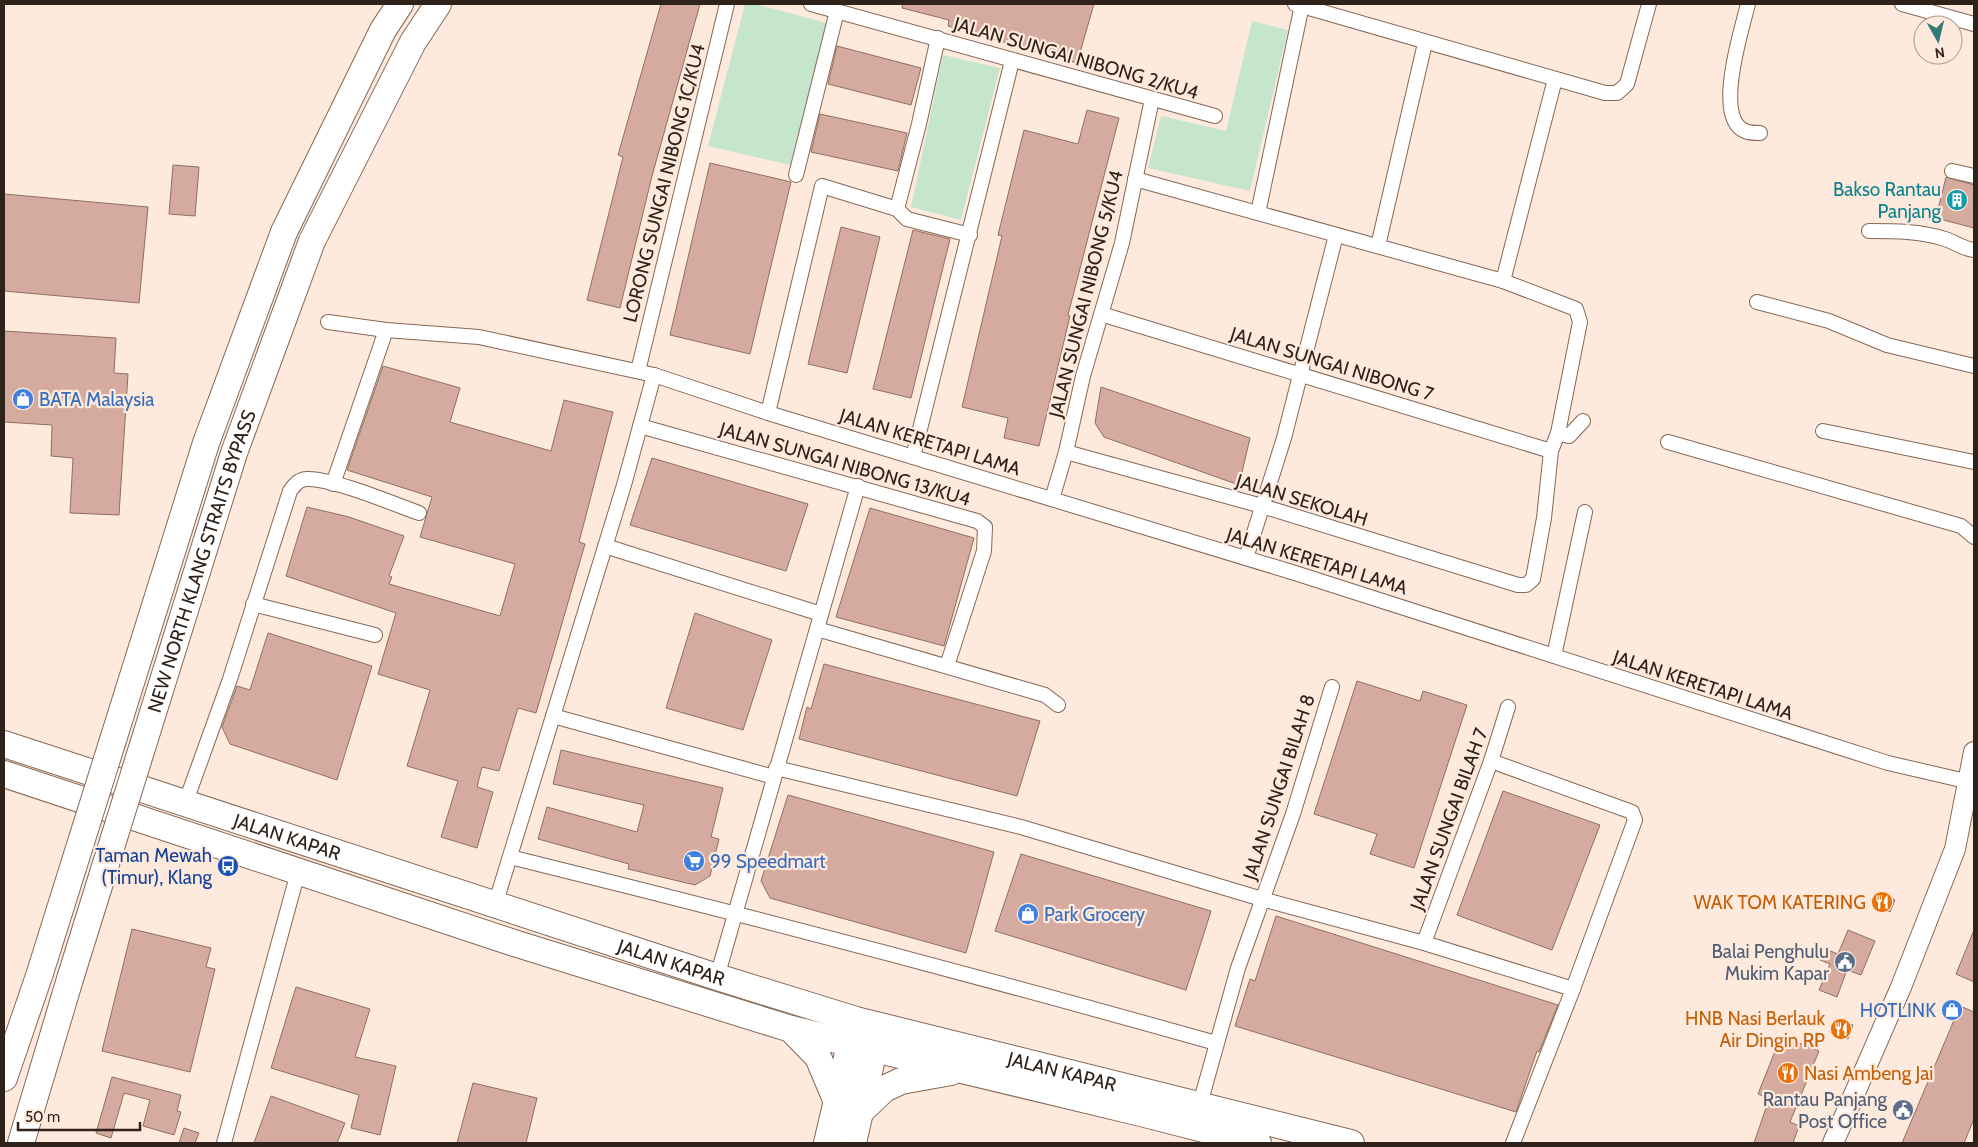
<svg xmlns="http://www.w3.org/2000/svg" width="1978" height="1147" viewBox="0 0 1978 1147" font-family="Cabin,sans-serif">
	<style>
		.green { fill: #c5e5cd }
		.building { fill: #d5aa9f; stroke: #916e65 }
		.lines { fill: none; stroke-linecap: round; stroke-linejoin: round }
		.street-casing { stroke: #856855; stroke-width: 16 }
		.secondary-casing { stroke: #856855; stroke-width: 22 }
		.highway-casing { stroke: #856855; stroke-width: 28 }
		.street { stroke: #fff; stroke-width: 14 }
		.secondary { stroke: #fff; stroke-width: 20 }
		.highway { stroke: #fff; stroke-width: 26 }
		.highway-bridge-casing { stroke: #856855; stroke-width: 28; stroke-linecap: butt }
		.highway-bridge { stroke: #fff; stroke-width: 26 }
		.labels { text-anchor: middle; dominant-baseline: central; stroke-width: 4.5; stroke-linejoin: round; paint-order: stroke }
		.street-label { font-size: 19px; fill: #2e221a; stroke: #feeadd }
		.culture-label { font-size: 19px; fill: #0d838f; stroke: #feeadd; text-anchor: end }
		.shop-label { font-size: 19px; fill: #366cbe; stroke: #feeadd; text-anchor: start }
		.transit-label { font-size: 19px; fill: #164399; stroke: #feeadd; text-anchor: end }
		.food-label { font-size: 19px; fill: #c56008; stroke: #feeadd; text-anchor: end }
		.service-label { font-size: 19px; fill: #4e5e75; stroke: #feeadd; text-anchor: end }
	</style>
	<rect width="100%" height="100%" fill="#feeadd"/>
	<g class="green">
		<polygon points="745,4 755,4 827,23 790,165 708,146"/>
		<polygon points="1252,21 1288,30 1250,191 1148,168 1161,116 1226,131"/>
		<polygon points="943,55 1000,68 961,220 911,207"/>
	</g>
	<g class="building">
		<polygon points="661,4 700,4 652,176 620,308 587,300 623,157 618,155"/>
		<polygon points="903,4 1094,4 1077,63 948,26 949,20 902,8"/>
		<polygon points="837,46 921,68 911,105 828,84"/>
		<polygon points="1087,110 1119,118 1068,315 1070,316 1039,446 1004,438 1008,418 962,407 1002,236 998,235 1024,130 1078,144"/>
		<polygon points="820,114 907,133 898,171 811,152"/>
		<polygon points="710,163 791,182 750,354 670,335"/>
		<polygon points="173,165 199,167 195,216 169,214"/>
		<polygon points="1946,177 1974,185 1974,228 1936,218"/>
		<polygon points="4,194 148,207 139,303 4,291"/>
		<polygon points="841,227 880,237 847,373 808,364"/>
		<polygon points="913,230 950,239 911,398 873,389"/>
		<polygon points="4,331 116,338 114,373 128,374 119,515 70,513 73,458 51,456 52,425 4,422"/>
		<polygon points="383,366 460,388 450,422 551,451 564,400 613,412 579,542 585,544 536,713 518,708 499,771 482,767 477,787 493,792 477,848 441,837 458,781 407,766 430,690 378,674 396,613 286,576 307,507 349,517 404,536 389,576 392,577 389,584 500,616 515,564 420,537 432,497 347,470"/>
		<polygon points="1101,387 1250,438 1239,485 1104,437 1095,423"/>
		<polygon points="652,458 808,504 786,571 630,525"/>
		<polygon points="870,508 974,538 944,646 836,617"/>
		<polygon points="695,613 772,640 743,730 666,708"/>
		<polygon points="268,633 372,666 337,780 230,744 222,727 237,686 250,690"/>
		<polygon points="824,664 1040,721 1017,796 799,739 807,707 811,709"/>
		<polygon points="1357,681 1420,701 1423,691 1467,705 1414,868 1370,854 1377,834 1314,814"/>
		<polygon points="561,750 723,788 711,837 719,839 710,876 695,885 628,869 629,864 538,839 547,807 637,832 644,805 553,784"/>
		<polygon points="1503,791 1600,825 1552,950 1457,915"/>
		<polygon points="788,795 994,852 966,953 770,898 761,881"/>
		<polygon points="1021,854 1211,911 1186,990 995,931"/>
		<polygon points="1879,892 1895,900 1890,912 1873,904"/>
		<polygon points="1276,916 1558,1005 1539,1052 1537,1051 1516,1112 1235,1026 1250,979 1255,981"/>
		<polygon points="132,929 211,948 206,967 215,969 190,1072 102,1051"/>
		<polygon points="1848,930 1875,941 1861,975 1847,970 1837,997 1819,990 1830,964 1818,959 1823,948 1838,954"/>
		<polygon points="1974,930 1974,982 1956,974"/>
		<polygon points="296,987 370,1009 355,1057 396,1066 380,1135 351,1128 359,1095 271,1068"/>
		<polygon points="1960,1006 1974,1012 1974,1119 1964,1143 1902,1143"/>
		<polygon points="1836,1019 1853,1025 1848,1039 1830,1032"/>
		<polygon points="1781,1036 1819,1051 1790,1122 1799,1126 1793,1143 1754,1143 1769,1099 1758,1094"/>
		<polygon points="112,1077 181,1095 177,1111 181,1112 174,1135 143,1126 150,1100 124,1093 111,1138 96,1133"/>
		<polygon points="473,1083 537,1098 526,1143 457,1143"/>
		<polygon points="271,1096 345,1123 337,1143 254,1143"/>
		<polygon points="184,1128 199,1133 195,1143 179,1143"/>
	</g>
	<g class="lines">
		<g class="street-casing">
			<g id="street">
				<polyline points="811,4 1215,116"/>
				<polyline points="1295,4 1605,93 1617,93 1627,84 1649,4"/>
				<path d="M1748,4C1742,29 1713,118 1745,131C1749,133 1755,133 1760,133"/>
				<polyline points="1902,4 1974,24"/>
				<polyline points="1952,171 1974,176"/>
				<polyline points="796,175 837,11"/>
				<polyline points="897,209 919,124 938,38"/>
				<polyline points="1258,213 1302,5"/>
				<path d="M1869,231C1895,231 1920,231 1945,239C1955,242 1963,249 1974,250"/>
				<polyline points="1378,246 1425,43"/>
				<polyline points="1503,281 1555,79"/>
				<polyline points="1757,302 1829,321 1887,345 1974,366"/>
				<polyline points="1101,314 1551,451"/>
				<polyline points="328,322 386,330 479,337 654,375 768,413 1295,573 1888,763 1970,782"/>
				<polyline points="638,371 727,4"/>
				<polyline points="768,413 822,186 897,209 907,219 970,235"/>
				<polyline points="640,426 977,521 985,527 984,551 947,666"/>
				<polyline points="1823,431 1974,462"/>
				<polyline points="1558,433 1569,436 1583,421"/>
				<polyline points="1668,442 1961,526 1974,537"/>
				<polyline points="1066,452 1262,506 1518,585 1526,585 1533,579 1544,518 1551,451 1558,433 1580,322 1576,309 1503,281 1135,179"/>
				<polyline points="913,457 1012,61"/>
				<polyline points="333,484 386,330"/>
				<polyline points="1052,499 1066,452 1083,376 1122,243 1152,99"/>
				<polyline points="605,546 821,614"/>
				<polyline points="1246,558 1284,438 1336,235"/>
				<polyline points="253,604 375,635"/>
				<polyline points="817,629 1045,695 1058,705"/>
				<polyline points="1554,656 1585,512"/>
				<polyline points="553,716 774,777"/>
				<polyline points="1491,761 1632,812 1635,820 1573,989 1513,1143"/>
				<polyline points="776,768 1021,827 1262,899 1424,943 1573,989"/>
				<path d="M185,804L230,679L290,491C295,484 300,478 309,479C337,480 391,503 419,513"/>
				<path d="M510,857C746,915 981,977 1216,1043"/>
				<polyline points="495,905 624,485 654,375"/>
				<polyline points="1424,943 1491,761 1508,707"/>
				<polyline points="717,977 858,486"/>
				<polyline points="1200,1104 1238,968 1293,814 1332,687"/>
				<polyline points="224,1143 298,872"/>
			</g>
		</g>
		<g class="secondary-casing">
			<polyline id="secondary" points="1833,1143 1901,987 1955,849 1974,752"/>
		</g>
		<g class="highway-casing">
			<g id="highway">
				<polyline points="284,232 383,30 400,4"/>
				<polyline points="312,241 413,42 438,4"/>
				<path id="s1" d="M4,744L717,977L856,1020L1351,1143"/>
				<polyline points="4,774 514,943 791,1029 1141,1113 1258,1143"/>
				<polyline points="791,1029 818,1057 837,1102"/>
				<polyline points="4,1078 40,973"/>
				<polyline points="861,1111 884,1089 901,1081 951,1072"/>
				<polyline points="21,1143 70,979"/>
				<polyline points="827,1143 854,1028"/>
				<polyline points="853,1143 878,1032"/>
			</g>
		</g>
		<use href="#street" class="street"/>
		<use href="#secondary" class="secondary"/>
		<use href="#highway" class="highway"/>
		<g class="highway-bridge-casing">
			<g id="highway-bridge">
				<polyline points="40,973 206,443 284,232"/>
				<path id="s2" d="M70,979L234,453L312,241"/>
			</g>
		</g>
		<use href="#highway-bridge" class="highway-bridge"/>
	</g>
	<defs>
		<g id="building-disc" transform="scale(1.125)"><circle r="9.5" fill="#0f9aa8" stroke="#feeadd"/><path d="M-4-6H4V6H1V3H-1V6H-4ZM-2.5-4.3h1.7v1.8h-1.7ZM.8-4.3h1.7v1.8H.8ZM-2.5-1h1.7V.8h-1.7ZM.8-1h1.7V.8H.8Z" fill="#fff"/></g>
		<g id="shop-disc" transform="scale(1.125)"><circle r="9.5" fill="#3f7fe0" stroke="#feeadd"/><path d="M-5-2.5h2.3a2.7 3.5 0 0 1 5.4 0H5L5.5 6h-11ZM-1.5-2.5h3a1.5 2.3 0 0 0-3 0Z" fill="#fff"/></g>
		<g id="supermarket-disc" transform="scale(1.125)"><circle r="9.5" fill="#3f7fe0" stroke="#feeadd"/><path d="M-6-5.5h2.5l.6 2H6L4.5 2H-2.5L-4.4-4H-6ZM-1.5 3.2a1.3 1.3 0 1 0 .1 0ZM3 3.2a1.3 1.3 0 1 0 .1 0Z" fill="#fff"/></g>
		<g id="bus-disc" transform="scale(1.125)"><circle r="9.5" fill="#1a4fb4" stroke="#feeadd"/><path d="M-5-6H5V4H4V6H2V4H-2V6H-4V4H-5ZM-3.5-4V0h7V-4ZM-3.5 1.2v1.5H-2V1.2ZM2 1.2v1.5H3.5V1.2Z" fill="#fff"/></g>
		<g id="restaurant-disc" transform="scale(1.125)"><circle r="9.5" fill="#e8710a" stroke="#feeadd"/><path d="M-5-6h1v4h1v-4h1v4h1v-4h1v5L-1.5 .5V6h-2V.5L-5-1ZM5-6V6H3V1.5H1.5Q1.5-4 5-6Z" fill="#fff"/></g>
		<g id="civic-disc" transform="scale(1.125)"><circle r="9.5" fill="#5c6f8a" stroke="#feeadd"/><path d="M-.6-6.5H3V-4.5H.6V-3L4-1V1h2V6H-6V1h2V-1L-.6-3ZM-1.2 2.5V6h2.4V2.5Z" fill="#fff"/></g>
	</defs>
	<g fill-rule="evenodd">
		<use href="#building-disc" x="1957" y="200"/>
		<use href="#shop-disc" x="23" y="399"/>
		<use href="#supermarket-disc" x="694" y="861"/>
		<use href="#bus-disc" x="228" y="866"/>
		<use href="#restaurant-disc" x="1882" y="902"/>
		<use href="#shop-disc" x="1028" y="914"/>
		<use href="#civic-disc" x="1845" y="962"/>
		<use href="#shop-disc" x="1952" y="1010"/>
		<use href="#restaurant-disc" x="1841" y="1029"/>
		<use href="#restaurant-disc" x="1788" y="1073"/>
		<use href="#civic-disc" x="1903" y="1110"/>
	</g>
	<g class="labels">
		<g class="street-label">
			<text transform="translate(1076 58) rotate(16)">JALAN SUNGAI NIBONG 2/KU4</text>
			<text transform="translate(664 183) rotate(-76)">LORONG SUNGAI NIBONG 1C/KU4</text>
			<text transform="translate(1086 294) rotate(-76)">JALAN SUNGAI NIBONG 5/KU4</text>
			<text transform="translate(1332 364) rotate(17)">JALAN SUNGAI NIBONG 7</text>
			<text transform="translate(930 442) rotate(17)">JALAN KERETAPI LAMA</text>
			<text transform="translate(845 464) rotate(16)">JALAN SUNGAI NIBONG 13/KU4</text>
			<text transform="translate(1302 500) rotate(17)">JALAN SEKOLAH</text>
			<text transform="translate(1317 561) rotate(17)">JALAN KERETAPI LAMA</text>
			<text stroke="none"><textPath href="#s2" startOffset="438">NEW NORTH KLANG STRAITS BYPASS</textPath></text>
			<text transform="translate(1703 685) rotate(18)">JALAN KERETAPI LAMA</text>
			<text transform="translate(1279 787) rotate(-72)">JALAN SUNGAI BILAH 8</text>
			<text transform="translate(1449 819) rotate(-70)">JALAN SUNGAI BILAH 7</text>
			<text stroke="none"><textPath href="#s1" startOffset="298">JALAN KAPAR</textPath></text>
			<text stroke="none"><textPath href="#s1" startOffset="702">JALAN KAPAR</textPath></text>
			<text stroke="none"><textPath href="#s1" startOffset="1108">JALAN KAPAR</textPath></text>
		</g>
		<g class="culture-label">
			<text x="1941" y="189">Bakso Rantau<tspan x="1941" dy="22">Panjang</tspan></text>
		</g>
		<g class="shop-label">
			<text x="39" y="399">BATA Malaysia</text>
			<text x="710" y="861">99 Speedmart</text>
			<text x="1044" y="914">Park Grocery</text>
			<text x="1936" y="1010" text-anchor="end">HOTLINK</text>
		</g>
		<g class="transit-label">
			<text x="212" y="855">Taman Mewah<tspan x="212" dy="22">(Timur), Klang</tspan></text>
		</g>
		<g class="food-label">
			<text x="1866" y="902">WAK TOM KATERING</text>
			<text x="1825" y="1018">HNB Nasi Berlauk<tspan x="1825" dy="22">Air Dingin RP</tspan></text>
			<text x="1804" y="1073" text-anchor="start">Nasi Ambeng Jai</text>
		</g>
		<g class="service-label">
			<text x="1829" y="951">Balai Penghulu<tspan x="1829" dy="22">Mukim Kapar</tspan></text>
			<text x="1887" y="1099">Rantau Panjang<tspan x="1887" dy="22">Post Office</tspan></text>
		</g>
	</g>
	<rect width="1978" height="1147" fill="none" stroke="#2e221a" stroke-width="10"/>
	<g transform="translate(1938 40) rotate(172)"><circle r="24" fill="#feeadd" stroke="#ab9a8f"/>
	<path d="M0-4L9 19L0 12L-9 19Z" fill="#337b76"/>
	<text y="-8" font-size="14" font-weight="bold" text-anchor="middle" fill="#2e221a">N</text>
	</g>
	<path d="M18 1122v8h122v-8" fill="none" stroke="#2e221a" stroke-width="2.5"/>
	<text x="25" y="1122" font-size="15" fill="#2e221a" stroke="#feeadd" stroke-width="4" paint-order="stroke">50 m</text>
</svg>
